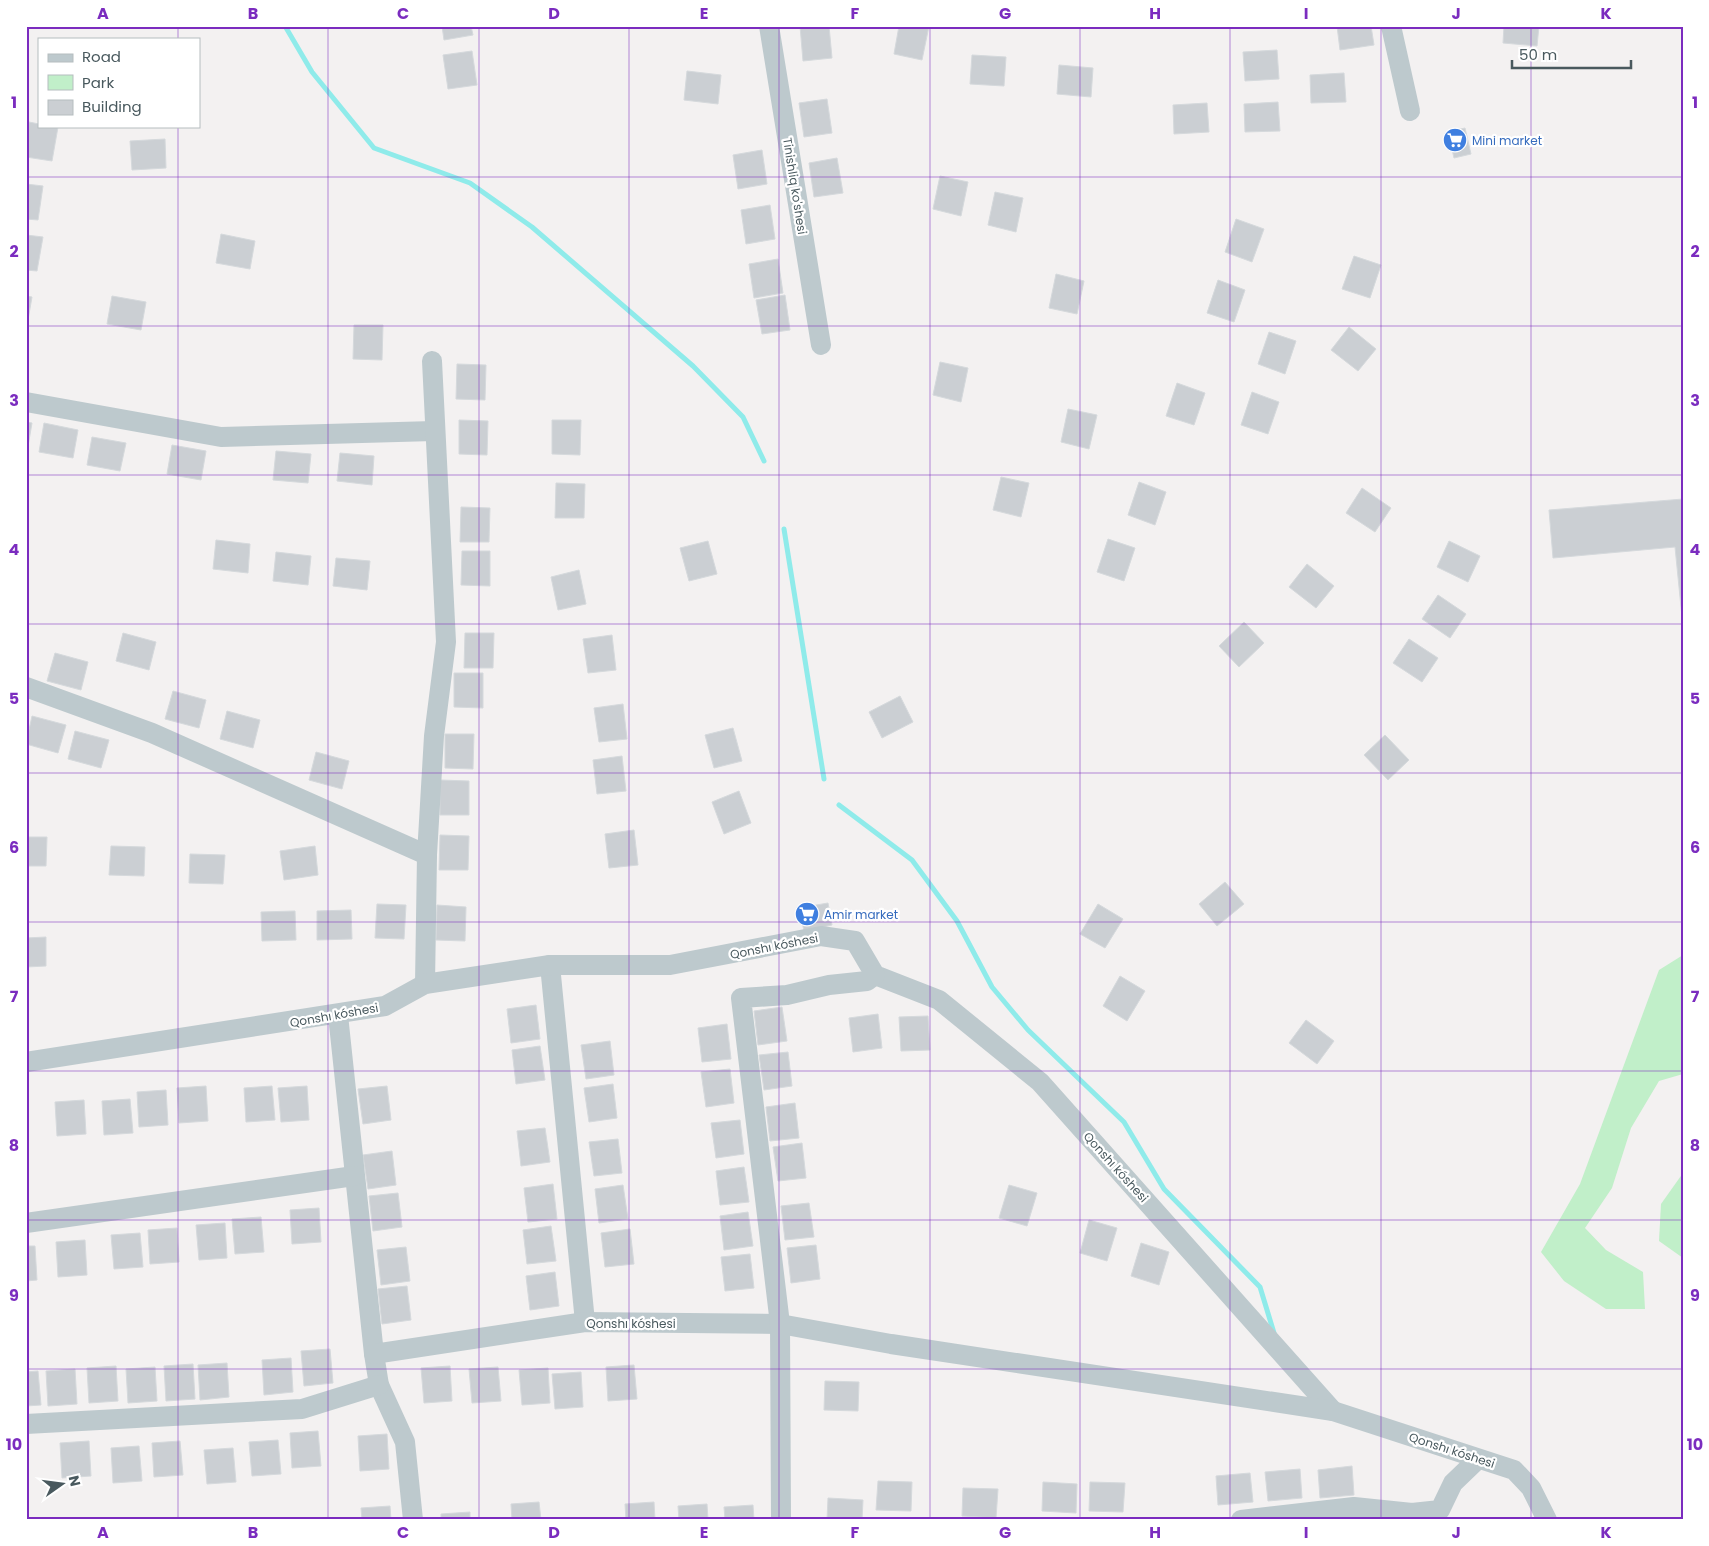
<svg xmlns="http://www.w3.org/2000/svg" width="1709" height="1546" viewBox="0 0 1709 1546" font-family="Poppins,sans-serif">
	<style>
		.green { fill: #c1efc9 }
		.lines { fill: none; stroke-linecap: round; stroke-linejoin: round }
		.stream { stroke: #8febea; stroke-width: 5 }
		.building { fill: #cbcfd3; stroke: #d5d9dc }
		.minor { stroke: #bdc9cd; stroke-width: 20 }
		.grid { fill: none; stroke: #7b2cbf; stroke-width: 1; stroke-opacity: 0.55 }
		.labels { text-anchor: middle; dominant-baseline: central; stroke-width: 4.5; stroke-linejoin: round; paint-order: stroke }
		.shop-label { font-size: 12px; fill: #366cbe; stroke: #fff; text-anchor: start }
		.street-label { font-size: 12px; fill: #49595e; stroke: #fff }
		.neatline { fill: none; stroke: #7b2cbf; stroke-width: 2 }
		.grid-label { font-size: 16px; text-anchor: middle; font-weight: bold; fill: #7b2cbf }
	</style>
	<rect width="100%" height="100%" fill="#f3f1f1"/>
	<g class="green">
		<polygon points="1683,955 1683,1074 1659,1081 1631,1128 1612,1188 1585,1228 1606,1250 1643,1272 1645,1309 1606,1309 1564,1281 1541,1252 1580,1184 1659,970"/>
		<polygon points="1683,1173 1683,1258 1659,1241 1661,1204"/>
	</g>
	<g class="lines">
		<g class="stream">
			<polyline points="285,26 312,72 374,148 470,183 532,227 693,366 743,417 764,461"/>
			<polyline points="784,529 824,779"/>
			<polyline points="839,805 912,860 957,921 992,987 1028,1030 1124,1122 1164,1189 1260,1287 1274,1333"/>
		</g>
	</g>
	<g class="building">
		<polygon points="442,26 471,26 473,35 444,40"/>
		<polygon points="800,26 829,26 832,58 803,61"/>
		<polygon points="899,26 929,26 922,60 894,54"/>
		<polygon points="1337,26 1371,26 1374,45 1340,50"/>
		<polygon points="1504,26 1539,26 1537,46 1503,43"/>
		<polygon points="1277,50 1279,79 1245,81 1243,52"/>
		<polygon points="472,51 477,85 448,89 443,55"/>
		<polygon points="972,55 1006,57 1004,86 970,84"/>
		<polygon points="1059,65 1093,68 1091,97 1057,94"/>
		<polygon points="687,71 721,75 718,104 684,100"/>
		<polygon points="1344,73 1346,102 1311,103 1310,75"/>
		<polygon points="827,99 832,133 804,137 799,103"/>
		<polygon points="1278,102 1280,131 1245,132 1244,104"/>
		<polygon points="1207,103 1209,132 1174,134 1173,105"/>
		<polygon points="29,122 39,124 39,126 58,127 52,161 26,157"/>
		<polygon points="1465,128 1471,154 1454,158 1448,132"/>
		<polygon points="165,139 166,168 132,170 130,141"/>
		<polygon points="762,150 767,184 738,189 733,155"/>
		<polygon points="837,158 843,193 814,197 809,163"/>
		<polygon points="940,176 968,182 961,216 933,209"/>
		<polygon points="26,184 43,186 38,220 26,219"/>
		<polygon points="995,192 1023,198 1016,232 988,225"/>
		<polygon points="770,205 775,239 746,244 741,210"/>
		<polygon points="1236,219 1264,229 1252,262 1225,252"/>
		<polygon points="221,234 255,241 250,269 216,263"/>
		<polygon points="26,235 43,237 37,271 26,270"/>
		<polygon points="1354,256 1381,265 1370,298 1342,289"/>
		<polygon points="778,259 783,293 754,298 749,264"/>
		<polygon points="1056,274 1084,281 1077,314 1049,308"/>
		<polygon points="1218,280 1245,290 1234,322 1207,313"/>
		<polygon points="785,295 790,330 762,334 756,300"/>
		<polygon points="26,296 32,297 26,331"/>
		<polygon points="112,296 146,302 141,330 107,324"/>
		<polygon points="354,325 383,325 382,360 353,359"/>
		<polygon points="1349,327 1376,349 1358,371 1331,350"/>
		<polygon points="1269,332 1296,341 1285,374 1258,364"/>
		<polygon points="940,362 968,368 961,402 933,395"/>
		<polygon points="457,364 486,365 485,400 456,399"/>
		<polygon points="1177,383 1205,393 1194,425 1166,416"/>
		<polygon points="1252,392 1279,402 1268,434 1241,425"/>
		<polygon points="1068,409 1097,415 1089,449 1061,442"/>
		<polygon points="459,420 488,421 487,455 459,454"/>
		<polygon points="552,420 581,420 580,455 552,454"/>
		<polygon points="26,422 32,423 27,452 26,452"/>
		<polygon points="44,423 78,430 73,458 39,452"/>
		<polygon points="92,437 126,443 120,471 87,465"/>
		<polygon points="172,445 206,451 201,480 167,474"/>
		<polygon points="276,451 311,454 308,483 273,480"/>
		<polygon points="340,453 374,456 372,485 337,481"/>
		<polygon points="1001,477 1029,483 1021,517 993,510"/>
		<polygon points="1139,482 1166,492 1155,525 1128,515"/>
		<polygon points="556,483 585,484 584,518 555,518"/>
		<polygon points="1362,488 1391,508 1375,532 1346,513"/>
		<polygon points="1683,499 1683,627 1675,547 1553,558 1549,510"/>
		<polygon points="461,507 490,508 489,542 460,542"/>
		<polygon points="1108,539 1135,548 1124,581 1097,572"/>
		<polygon points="216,540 250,544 248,573 213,569"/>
		<polygon points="708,541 717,574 689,581 680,548"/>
		<polygon points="1449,541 1480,556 1468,582 1437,567"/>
		<polygon points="462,551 490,551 490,586 461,585"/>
		<polygon points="276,552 311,556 308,585 273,581"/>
		<polygon points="336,558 370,561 367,590 333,586"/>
		<polygon points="1307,564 1334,586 1316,608 1289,587"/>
		<polygon points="579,570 586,604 558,610 551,577"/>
		<polygon points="1438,595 1466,614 1450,638 1422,619"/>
		<polygon points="1244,622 1264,643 1239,667 1219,646"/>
		<polygon points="123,633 156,642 149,670 116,661"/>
		<polygon points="465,633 494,633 493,668 464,668"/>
		<polygon points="612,635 616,670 588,673 583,639"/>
		<polygon points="1409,639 1438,658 1422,682 1393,663"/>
		<polygon points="55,653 88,662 81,690 47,681"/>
		<polygon points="454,673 483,673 483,708 454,707"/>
		<polygon points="173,691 206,700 199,728 165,719"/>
		<polygon points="900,696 913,722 882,738 869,712"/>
		<polygon points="623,704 627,739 599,742 594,708"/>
		<polygon points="227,711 260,720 253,748 220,739"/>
		<polygon points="32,716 66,725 58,753 26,744"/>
		<polygon points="733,728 742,761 714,768 705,735"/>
		<polygon points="75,731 109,740 101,768 68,759"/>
		<polygon points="445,734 474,734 473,769 445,768"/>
		<polygon points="1385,735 1409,760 1388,780 1364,755"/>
		<polygon points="316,752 349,761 342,789 309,780"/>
		<polygon points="622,756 626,791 597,794 593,760"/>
		<polygon points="440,780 469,781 469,815 440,815"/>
		<polygon points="739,791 751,823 724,834 712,802"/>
		<polygon points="634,830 638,865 609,868 605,834"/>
		<polygon points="440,835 469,836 468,870 439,870"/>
		<polygon points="26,837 47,837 46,866 26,866"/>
		<polygon points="111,846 145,847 144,876 109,875"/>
		<polygon points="315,846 318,875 284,880 280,851"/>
		<polygon points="190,854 225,855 223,884 189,883"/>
		<polygon points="1225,882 1244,904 1217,926 1199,904"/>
		<polygon points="828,903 832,925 804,931 799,908"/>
		<polygon points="377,904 406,905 404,939 375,938"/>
		<polygon points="1098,904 1123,919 1105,948 1080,934"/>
		<polygon points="437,905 466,907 465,941 436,940"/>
		<polygon points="351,910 352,939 317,940 317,911"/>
		<polygon points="295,911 296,940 262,941 261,912"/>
		<polygon points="46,937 46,966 26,967 26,938"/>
		<polygon points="1120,976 1145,991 1127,1021 1103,1006"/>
		<polygon points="536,1005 540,1039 511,1043 507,1009"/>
		<polygon points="782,1007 787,1041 758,1045 754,1011"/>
		<polygon points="878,1014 882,1048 853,1052 849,1018"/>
		<polygon points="928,1016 930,1050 901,1051 899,1017"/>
		<polygon points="1306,1020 1334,1041 1317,1064 1289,1043"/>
		<polygon points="727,1024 731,1059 702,1062 698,1028"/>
		<polygon points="610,1041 614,1075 586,1079 581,1045"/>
		<polygon points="540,1046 545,1080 516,1084 512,1050"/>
		<polygon points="788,1052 792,1086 764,1090 759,1055"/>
		<polygon points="730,1069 734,1103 706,1107 701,1072"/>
		<polygon points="613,1084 617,1118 589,1122 584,1088"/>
		<polygon points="206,1086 208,1121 179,1123 177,1088"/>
		<polygon points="272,1086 275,1120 246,1122 244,1088"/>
		<polygon points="307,1086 309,1120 281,1122 278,1088"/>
		<polygon points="387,1086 391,1120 363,1124 358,1089"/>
		<polygon points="166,1090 168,1125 139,1127 137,1092"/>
		<polygon points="130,1099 133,1133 104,1135 102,1101"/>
		<polygon points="84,1100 86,1134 57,1136 55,1102"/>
		<polygon points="795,1103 799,1138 770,1141 766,1107"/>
		<polygon points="740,1120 744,1154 716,1158 711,1123"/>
		<polygon points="545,1128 550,1162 521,1166 517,1131"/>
		<polygon points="618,1139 622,1173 594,1176 589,1142"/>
		<polygon points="802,1143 806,1178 778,1181 773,1147"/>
		<polygon points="392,1151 396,1185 368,1189 363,1155"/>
		<polygon points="744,1167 749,1202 720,1205 716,1171"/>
		<polygon points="553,1184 557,1219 528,1222 524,1188"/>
		<polygon points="623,1185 628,1219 599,1223 595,1189"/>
		<polygon points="1009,1185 1037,1193 1027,1226 999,1218"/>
		<polygon points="398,1193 402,1227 373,1231 369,1196"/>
		<polygon points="809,1203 814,1237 785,1240 781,1206"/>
		<polygon points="319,1208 321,1242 292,1244 290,1210"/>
		<polygon points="748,1212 753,1246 724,1250 720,1216"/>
		<polygon points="261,1217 264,1252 235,1254 232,1219"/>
		<polygon points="1089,1220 1117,1228 1107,1261 1080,1253"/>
		<polygon points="225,1223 227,1258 199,1260 196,1225"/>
		<polygon points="551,1226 556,1261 527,1264 523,1230"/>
		<polygon points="177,1228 179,1262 150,1264 148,1230"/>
		<polygon points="630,1229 634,1264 605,1267 601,1233"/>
		<polygon points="140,1233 143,1267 114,1269 111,1235"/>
		<polygon points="85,1240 87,1275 58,1277 56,1242"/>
		<polygon points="1141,1243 1169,1252 1159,1285 1131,1276"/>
		<polygon points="816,1245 820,1279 791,1283 787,1248"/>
		<polygon points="26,1246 35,1246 37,1280 26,1281"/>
		<polygon points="406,1247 410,1281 381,1285 377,1250"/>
		<polygon points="750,1254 754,1288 725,1291 721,1257"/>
		<polygon points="555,1272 559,1306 530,1310 526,1276"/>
		<polygon points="407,1286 411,1320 382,1324 378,1289"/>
		<polygon points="330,1349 333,1383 304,1386 301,1351"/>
		<polygon points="291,1358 293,1392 264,1395 262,1360"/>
		<polygon points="227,1363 229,1397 200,1400 198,1365"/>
		<polygon points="193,1364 195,1399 166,1401 164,1366"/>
		<polygon points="634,1365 637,1399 608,1401 606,1367"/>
		<polygon points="116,1366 118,1401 89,1403 87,1368"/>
		<polygon points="450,1366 452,1401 424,1403 421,1368"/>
		<polygon points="155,1367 157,1401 128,1403 126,1369"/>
		<polygon points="498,1367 501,1401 472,1403 469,1369"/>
		<polygon points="548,1368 550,1403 522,1405 519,1370"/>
		<polygon points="75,1369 77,1404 48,1406 46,1371"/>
		<polygon points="38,1371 41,1405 26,1406 26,1372"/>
		<polygon points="581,1372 583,1407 555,1409 552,1374"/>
		<polygon points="825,1381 859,1382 858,1411 824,1410"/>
		<polygon points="318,1431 321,1466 292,1468 290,1433"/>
		<polygon points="387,1434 389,1469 360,1471 358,1436"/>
		<polygon points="278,1440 281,1474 252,1476 249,1442"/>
		<polygon points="89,1441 91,1476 62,1478 60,1443"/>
		<polygon points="180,1441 183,1475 154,1477 152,1443"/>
		<polygon points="139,1446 142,1481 113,1483 111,1448"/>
		<polygon points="233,1448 236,1482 207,1484 204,1450"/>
		<polygon points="1352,1466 1354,1495 1320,1498 1318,1470"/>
		<polygon points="1300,1469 1302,1498 1268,1501 1265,1472"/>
		<polygon points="1250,1473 1253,1502 1218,1505 1216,1476"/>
		<polygon points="878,1481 912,1482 911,1511 876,1510"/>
		<polygon points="1043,1482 1077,1484 1076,1513 1042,1511"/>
		<polygon points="1090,1482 1125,1483 1123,1512 1089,1511"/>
		<polygon points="963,1488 998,1489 996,1518 962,1516"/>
		<polygon points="828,1498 863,1500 862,1520 827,1520"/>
		<polygon points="539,1502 541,1520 512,1520 511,1504"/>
		<polygon points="654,1502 655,1520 626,1520 625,1504"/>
		<polygon points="707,1504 708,1520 679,1520 678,1506"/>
		<polygon points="753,1505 754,1520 725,1520 724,1507"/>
		<polygon points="390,1506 391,1520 362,1520 361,1508"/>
		<polygon points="470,1512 470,1520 441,1520 441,1514"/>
	</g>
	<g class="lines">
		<g class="minor">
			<polyline points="769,26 821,345"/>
			<polyline points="1391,26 1410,111"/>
			<polyline points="26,402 221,437 434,431"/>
			<polyline points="26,687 152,733 427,855"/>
			<polyline points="550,965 585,1322"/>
			<polyline points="425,984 427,855 434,736 446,642 432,361"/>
			<polyline points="338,1015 374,1354 379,1385 405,1442 413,1520"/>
			<polyline points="26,1062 385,1006 425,984 550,965 670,965 821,936 855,941 875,975 939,1000 1040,1082 1333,1411"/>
			<polyline points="26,1223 354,1176"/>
			<polyline points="374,1354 585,1322 780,1324 891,1344 1333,1411 1514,1470 1531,1488 1547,1520"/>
			<polyline points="26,1424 302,1409 379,1385"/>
			<polyline points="781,1520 780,1324 741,998 787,995 829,985 867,981 875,975"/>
			<polyline points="1241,1520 1354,1507 1412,1513 1440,1510 1453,1483 1478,1459"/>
		</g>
	</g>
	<path class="grid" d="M178,26V39M328,26V1520M479,26V1520M629,26V1520M779,26V1520M930,26V1520M1080,26V1520M1230,26V1520M1381,26V1520M1531,26V1520M178,126V1520M26,177H1683M26,326H1683M26,475H1683M26,624H1683M26,773H1683M26,922H1683M26,1071H1683M26,1220H1683M26,1369H1683"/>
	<defs>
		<g id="supermarket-disc" transform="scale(1.25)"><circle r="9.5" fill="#3f7fe0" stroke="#fff"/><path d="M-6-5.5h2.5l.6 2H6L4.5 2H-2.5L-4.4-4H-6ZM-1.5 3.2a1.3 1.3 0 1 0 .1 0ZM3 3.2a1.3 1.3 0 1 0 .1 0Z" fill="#fff"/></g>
	</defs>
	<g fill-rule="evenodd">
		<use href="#supermarket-disc" x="1455" y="140"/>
		<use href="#supermarket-disc" x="807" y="914"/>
	</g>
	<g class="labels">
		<g class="shop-label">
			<text x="1472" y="140">Mini market</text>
			<text x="824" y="914">Amir market</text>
		</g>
		<g class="street-label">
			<text transform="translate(795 186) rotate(81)">Tinishliq ko'shesi</text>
			<text transform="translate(774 946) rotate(-11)">Qonshı kóshesi</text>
			<text transform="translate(334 1015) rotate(-10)">Qonshı kóshesi</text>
			<text transform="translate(1116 1167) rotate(48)">Qonshı kóshesi</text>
			<text x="631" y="1323">Qonshı kóshesi</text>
			<text transform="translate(1452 1450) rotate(18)">Qonshı kóshesi</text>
		</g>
	</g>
	<rect width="1709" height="1546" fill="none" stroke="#ffffff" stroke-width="55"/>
	<rect x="38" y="38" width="162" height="90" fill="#ffffff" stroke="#b6bdbf"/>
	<rect x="48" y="54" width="25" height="8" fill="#bdc9cd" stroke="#b6bdbf"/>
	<text x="82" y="62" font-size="15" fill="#49595e">Road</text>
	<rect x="48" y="75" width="25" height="15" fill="#c1efc9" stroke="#b6bdbf"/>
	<text x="82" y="88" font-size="15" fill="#49595e">Park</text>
	<rect x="48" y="100" width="25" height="15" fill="#cbcfd3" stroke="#b6bdbf"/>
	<text x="82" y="112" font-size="15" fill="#49595e">Building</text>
	<g transform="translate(62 1484) rotate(76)" stroke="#ffffff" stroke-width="4" paint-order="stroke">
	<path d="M0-4L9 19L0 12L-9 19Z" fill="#49595e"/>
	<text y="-8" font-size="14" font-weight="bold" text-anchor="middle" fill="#49595e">N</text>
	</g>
	<path d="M1512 60v8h119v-8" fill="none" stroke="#49595e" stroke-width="2.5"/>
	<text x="1519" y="60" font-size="15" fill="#49595e" stroke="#ffffff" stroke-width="4" paint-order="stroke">50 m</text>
	<rect x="28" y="28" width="1654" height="1490" class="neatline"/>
	<g class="grid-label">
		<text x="103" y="19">A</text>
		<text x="253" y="19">B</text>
		<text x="403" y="19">C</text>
		<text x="554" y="19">D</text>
		<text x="704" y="19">E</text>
		<text x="855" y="19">F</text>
		<text x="1005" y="19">G</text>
		<text x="1155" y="19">H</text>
		<text x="1306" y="19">I</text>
		<text x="1456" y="19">J</text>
		<text x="1606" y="19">K</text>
		<text x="14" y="108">1</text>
		<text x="1695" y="108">1</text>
		<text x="14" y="257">2</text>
		<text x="1695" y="257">2</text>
		<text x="14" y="406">3</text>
		<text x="1695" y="406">3</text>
		<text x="14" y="555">4</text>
		<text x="1695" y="555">4</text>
		<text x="14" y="704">5</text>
		<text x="1695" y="704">5</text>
		<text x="14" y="853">6</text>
		<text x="1695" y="853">6</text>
		<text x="14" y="1002">7</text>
		<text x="1695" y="1002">7</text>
		<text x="14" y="1151">8</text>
		<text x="1695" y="1151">8</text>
		<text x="14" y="1301">9</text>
		<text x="1695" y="1301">9</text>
		<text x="14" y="1450">10</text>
		<text x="1695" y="1450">10</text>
		<text x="103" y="1538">A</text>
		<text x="253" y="1538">B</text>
		<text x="403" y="1538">C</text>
		<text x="554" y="1538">D</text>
		<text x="704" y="1538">E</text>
		<text x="855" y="1538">F</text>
		<text x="1005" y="1538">G</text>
		<text x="1155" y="1538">H</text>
		<text x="1306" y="1538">I</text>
		<text x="1456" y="1538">J</text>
		<text x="1606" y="1538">K</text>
	</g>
</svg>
